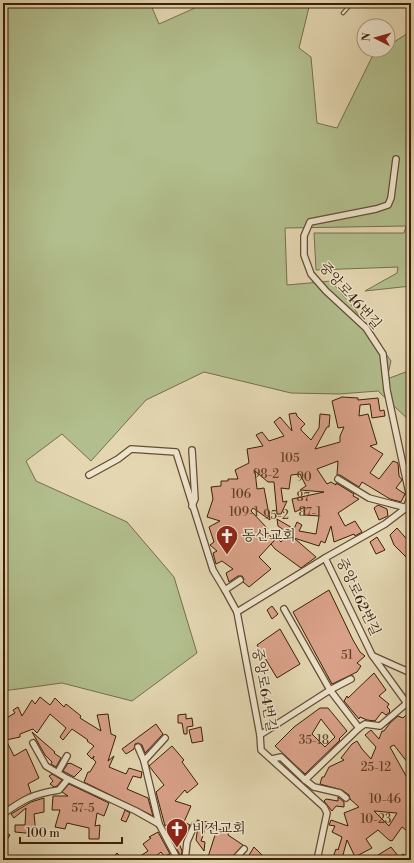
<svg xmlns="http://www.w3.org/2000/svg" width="414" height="863" viewBox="0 0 414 863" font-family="'Libre Bodoni','Noto Serif KR',serif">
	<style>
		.green { fill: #b2be8d; stroke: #766e4a }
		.building { fill: #daa28a; stroke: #3b1f07; fill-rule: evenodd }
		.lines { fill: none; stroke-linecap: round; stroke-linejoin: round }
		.service-casing { stroke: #654d32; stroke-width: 4.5 }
		.minor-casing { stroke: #654d32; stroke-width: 8 }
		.service { stroke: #ede4cc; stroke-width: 2.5 }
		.minor { stroke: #ede4cc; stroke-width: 5.5 }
		.labels { text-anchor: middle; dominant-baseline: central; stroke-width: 3; stroke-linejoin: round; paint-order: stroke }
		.number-label { font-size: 12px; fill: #634028 }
		.street-label { font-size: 14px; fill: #3b1f07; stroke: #ede4cc }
		.poi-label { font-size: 14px; fill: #3b1f07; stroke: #ede4cc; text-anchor: start }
	</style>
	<rect width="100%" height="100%" fill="#e3d6b1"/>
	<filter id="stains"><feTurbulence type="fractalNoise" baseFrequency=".005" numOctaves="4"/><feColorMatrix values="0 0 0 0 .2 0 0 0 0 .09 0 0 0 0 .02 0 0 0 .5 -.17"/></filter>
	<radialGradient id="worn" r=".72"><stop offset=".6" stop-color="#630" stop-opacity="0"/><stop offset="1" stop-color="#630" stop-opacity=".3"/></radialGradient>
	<polygon class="green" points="3,3 150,3 159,24 195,8 197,3 310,3 299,48 311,57 317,123 337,128 372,57 382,50 388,50 388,46 411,31 411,286 365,291 397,273 398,267 316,270 314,233 404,233 406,226 285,228 287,285 331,281 353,307 391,361 387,379 411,370 411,422 378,391 339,394 291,393 204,372 146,400 91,461 62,434 26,461 36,481 127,522 174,577 197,653 132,701 62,683 3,691"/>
	<g class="building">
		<path d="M342,397L358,398V400L378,398L380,411L384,410L385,416L372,418L370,404L360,405L359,416L368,414L377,444L370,446L383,454L370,473L379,479L393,461L398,463L399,476L402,480L396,488L405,494L401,502L390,499L362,482L359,487L340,475H337L338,461L317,469L327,484L331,482L336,485V483L354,494L353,496L359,499L338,513L345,526L355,521L362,532L355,536L354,534L334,542L331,526L325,543L321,541L319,546L294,538L316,557L301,568L275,549L271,544L259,557L271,569L249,587L243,582L244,579L242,576H238L229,582L226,573L233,569L222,561L216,564L213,553L217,551L210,545L214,542L209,527L220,521L207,517L213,499L211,487L221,486V481H228V479H238L235,470L249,463L247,449L263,446L256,435L262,432L269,441L284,436L274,422L280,417L292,431L289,414L296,413L297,416L305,424L301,428V430L311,440L319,428L320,414L330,415L329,427H327L315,449L340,442V436L344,427L338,428L332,401ZM255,471L268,482H274L277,514H281L287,501L283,502L281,488L289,489L291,475L300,474L306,486L300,490L324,492L292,499L295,512L305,507L304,515L319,516L316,534L299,531L302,525L297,522L294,529L277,519L278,526L288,533L281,542L277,538L271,544L274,541L266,530L267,528L251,511L253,508L270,520L264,488L257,489Z"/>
		<polygon points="378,505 387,509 388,516 379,520 374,508"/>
		<polygon points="397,528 411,544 411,562 394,545 390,535"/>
		<polygon points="377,537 385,550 376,554 370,542"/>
		<polygon points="329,590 353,640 360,652 365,656 357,663 361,666 357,672 332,684 293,612"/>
		<polygon points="272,606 278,614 272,619 267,610"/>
		<polygon points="280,629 300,664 277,678 257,645"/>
		<polygon points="374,673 386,690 379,696 389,704 387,707 390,710 389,711 390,712 386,715 382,712 375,721 367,720 360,717 359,719 344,701 347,696 348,698"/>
		<polygon points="40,697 50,705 55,698 64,707 66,704 81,716 80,718 101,731 97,715 108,714 111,734 116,736 108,761 114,756 109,767 126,774 129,768 142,772 141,778 133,776 127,789 148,798 153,816 84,782 88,772 90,772 96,762 93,759 94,756 92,759 87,754 94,746 87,741 88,740 72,729 63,740 60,737 66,728 50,714 37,733 33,729 20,734 20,737 6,740 14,756 26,749 39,778 28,784 31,793 5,808 3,805 3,720 15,713 13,710 18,707 22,716 32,700 35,704"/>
		<path d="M320,708H328L347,731L339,739L340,740L305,774L275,746L294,727ZM321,719L335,737L325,747L312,734Z"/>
		<polygon points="186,714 186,719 192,718 193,726 187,727 187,734 184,734 182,723 178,723 178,715"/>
		<path d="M406,715L411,718V767L394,745L390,747L411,785V834L402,827L392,841L389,840L378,830L366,839L372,848L355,857L347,840L343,855L339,859L333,857L336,849L338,850L342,837L332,832L335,826L329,825L331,820L348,826L344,813L359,807L350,799L349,795L342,790L320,784L322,777H324L329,767L344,760L341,758L352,744L357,741L362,749L371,759L376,747L365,735L371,730L379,739L382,731H384L390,723L398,716L403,718ZM374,811L397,813L389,826Z"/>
		<polygon points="156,724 163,734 145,753 142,745 138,743 135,744 134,749 126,754 122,749"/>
		<polygon points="201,727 203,741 192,743 189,730"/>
		<polygon points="32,732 55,752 54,753 61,758 56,767 51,764 52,762 45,755"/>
		<polygon points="172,746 184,760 182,762 198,784 187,793 185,790 175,801 191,806 184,822 190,825 186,834 169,823 165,826 156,792 164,785 149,766"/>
		<polygon points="68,763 69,764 70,763 82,769 74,777 63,771"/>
		<polygon points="52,774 62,780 57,786 54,787 50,784 53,781 49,776"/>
		<polygon points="69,784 109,803 104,816 97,813 95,826 100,825 99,839 89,839 89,828 67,823 65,829 55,827 60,810 52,810 53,796 68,796 62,792"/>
		<polygon points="338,797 344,802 344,807 336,806 332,811 324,801 326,799 338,801"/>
		<polygon points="44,798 44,812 34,814 36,834 15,832 15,825 25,825 26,808 14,818 11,814 31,802"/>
		<polygon points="125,810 130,813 126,822 121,820"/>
		<polygon points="197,820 208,822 201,841 205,842 204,851 196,840 198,826"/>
		<polygon points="217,829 229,831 228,835 243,845 230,860 211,860 208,857"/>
		<polygon points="3,831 10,835 3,846"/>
		<polygon points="158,832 170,854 164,856 161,852 151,860 134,860 148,851 143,844 151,838 149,837"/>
		<polygon points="176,835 182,851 181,857 170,836"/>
		<polygon points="254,847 263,856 268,860 246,860"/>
		<polygon points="391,847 399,857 403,854 411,860 370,860"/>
		<polygon points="117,853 124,860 110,860"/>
	</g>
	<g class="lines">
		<g class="service-casing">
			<polyline id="service" points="343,13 352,3"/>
		</g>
		<g class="minor-casing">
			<g id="minor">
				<polyline points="396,159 391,198 388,205 376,209 310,222 304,236 304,255 311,274 326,291 366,328 383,354 387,390 410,498 406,508 385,524 325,558 372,655 411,709"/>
				<polyline points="192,450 195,499 192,506"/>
				<polyline points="89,475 118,459 131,449 176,452 213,570 225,590 237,612 260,735 261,750 324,807 327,813 317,860"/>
				<polyline points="338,479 369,498 411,509"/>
				<polyline points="225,590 240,580"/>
				<polyline points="284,609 330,690 359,728"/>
				<polyline points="237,612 325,558"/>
				<polyline points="373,656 411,673"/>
				<polyline points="260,735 330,690 351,679"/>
				<polyline points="33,743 46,766 68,779"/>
				<polyline points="138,747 144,761"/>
				<polyline points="272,759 281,757 305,780 359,728 365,724 380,726 407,703"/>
				<polyline points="58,772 67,756"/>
				<polyline points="305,780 314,787 340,793 346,798"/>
				<path d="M3,814C24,799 33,794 59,790L68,779L136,811L159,824L178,860"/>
				<polyline points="159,824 144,761 165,738"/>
				<polyline points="185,860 187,842 194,826"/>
				<polyline points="234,860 244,849"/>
			</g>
		</g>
		<use href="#service" class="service"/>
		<use href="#minor" class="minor"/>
	</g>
	<defs>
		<g id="church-pin" transform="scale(1.15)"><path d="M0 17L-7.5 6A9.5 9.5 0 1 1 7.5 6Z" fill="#8f2418" stroke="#ede4cc"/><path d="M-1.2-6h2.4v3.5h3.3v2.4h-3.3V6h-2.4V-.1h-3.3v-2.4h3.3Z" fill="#fff"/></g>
	</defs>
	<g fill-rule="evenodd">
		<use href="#church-pin" x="227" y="536"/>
		<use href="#church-pin" x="177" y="829"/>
	</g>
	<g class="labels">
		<g class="number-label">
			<text x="290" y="458">105</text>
			<text x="266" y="474">98-2</text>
			<text x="304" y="477">90</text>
			<text x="241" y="494">106</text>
			<text x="303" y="497">87</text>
			<text x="244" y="512">109-1</text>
			<text x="310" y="512">87-1</text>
			<text x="276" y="515">95-2</text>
			<text x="347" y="655">51</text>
			<text x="314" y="740">35-18</text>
			<text x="376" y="767">25-12</text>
			<text x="385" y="799">10-46</text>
			<text x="83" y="808">57-5</text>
			<text x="376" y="819">10-23</text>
		</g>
		<g class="street-label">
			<text transform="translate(350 296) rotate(48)">중앙로46번길</text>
			<text transform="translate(358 597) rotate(65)">중앙로62번길</text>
			<text transform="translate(264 690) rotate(80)">중앙로64번길</text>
		</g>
		<g class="poi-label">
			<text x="242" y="536">동산교회</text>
			<text x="192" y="829">비전교회</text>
		</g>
	</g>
	<rect width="414" height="863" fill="none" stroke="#e3d6b1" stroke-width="16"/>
	<rect x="4" y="4" width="406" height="855" fill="none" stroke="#3b1f07" stroke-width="2"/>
	<rect x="8" y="8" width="398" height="847" fill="none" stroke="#3b1f07"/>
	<g transform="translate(376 38) rotate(276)"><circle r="19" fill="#ede4cc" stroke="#a6957d"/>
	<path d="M0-3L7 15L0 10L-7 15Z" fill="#8f2418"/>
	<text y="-6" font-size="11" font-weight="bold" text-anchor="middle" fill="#3b1f07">N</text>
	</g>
	<path d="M20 837v6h102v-6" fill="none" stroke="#3b1f07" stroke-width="2"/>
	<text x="26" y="837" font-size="12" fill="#3b1f07" stroke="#ede4cc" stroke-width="3" paint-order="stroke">100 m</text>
	<rect width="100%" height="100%" filter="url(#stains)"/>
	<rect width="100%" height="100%" fill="url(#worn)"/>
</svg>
